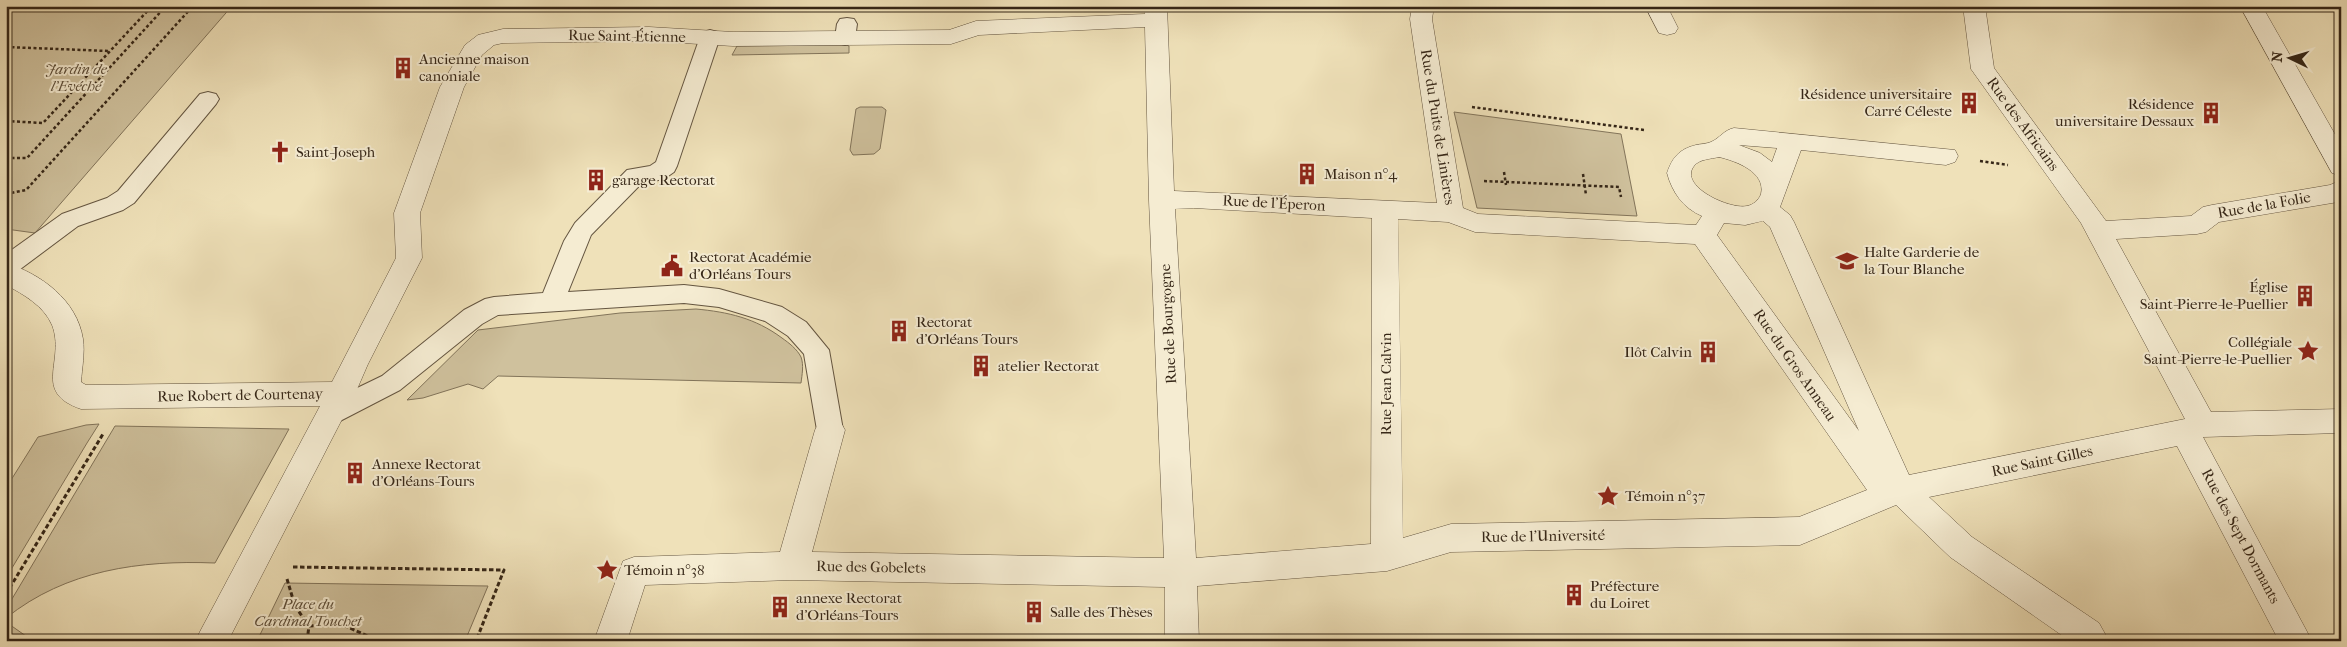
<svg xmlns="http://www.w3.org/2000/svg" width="2347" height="647" viewBox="0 0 2347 647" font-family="'IM FELL French Canon',serif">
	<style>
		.green { fill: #cfc19d; stroke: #82745a }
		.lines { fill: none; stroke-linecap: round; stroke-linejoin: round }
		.lane-casing { stroke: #645540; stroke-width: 2 }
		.street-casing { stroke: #645540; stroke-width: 1 }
		.path-far1 { stroke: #352617; stroke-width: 2.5; stroke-dasharray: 3 2.5; stroke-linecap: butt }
		.path { stroke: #352617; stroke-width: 3; stroke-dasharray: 4.5 2.5; stroke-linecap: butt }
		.lane { fill: #f5ecd2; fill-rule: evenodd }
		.street { fill: #f5ecd2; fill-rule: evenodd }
		.labels { text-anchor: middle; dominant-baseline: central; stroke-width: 4; stroke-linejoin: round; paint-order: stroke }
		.street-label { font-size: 15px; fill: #352617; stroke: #f5ecd2 }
		.poi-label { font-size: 15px; fill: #352617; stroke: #f5ecd2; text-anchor: start }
		.park-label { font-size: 15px; font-style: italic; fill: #5c4d38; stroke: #f5ecd2 }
	</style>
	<rect width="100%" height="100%" fill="#efe1b9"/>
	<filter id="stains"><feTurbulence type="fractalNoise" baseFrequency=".004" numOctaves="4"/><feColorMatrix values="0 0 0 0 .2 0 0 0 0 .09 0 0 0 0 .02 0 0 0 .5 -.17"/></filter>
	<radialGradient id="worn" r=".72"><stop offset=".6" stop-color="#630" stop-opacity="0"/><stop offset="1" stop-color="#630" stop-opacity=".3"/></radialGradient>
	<g class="green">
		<polygon points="6,6 232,6 35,233 6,229"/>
		<polygon points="846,45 849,46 849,53 732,55 737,46"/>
		<polygon points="860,107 882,107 886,110 880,149 874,154 853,155 850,150 856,109"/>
		<polygon points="1454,112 1621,134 1637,216 1477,208"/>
		<path d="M696,309C728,312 755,318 782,338C789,343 797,349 801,357C804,365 802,375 801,383L498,376L483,389L468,384L423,398L407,400L478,330L620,313Z"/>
		<polygon points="99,424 87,443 6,578 6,488 38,437 86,425"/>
		<path d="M115,426L289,429L215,563C140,560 66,570 6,618V609Z"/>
		<polygon points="285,583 488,586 465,641 257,641"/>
		<polygon points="6,622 33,641 6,641"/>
	</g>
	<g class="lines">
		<g class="lane-casing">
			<g id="lane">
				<polygon points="847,18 854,19 857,24 855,38 852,43 845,45 838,43 835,38 837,24 840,19"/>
				<polygon points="710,30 717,32 720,37 677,166 674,172 664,179 642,183 591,235 568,292 684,285 719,289 782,307 806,322 829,350 843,430 839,438 830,441 821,438 817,430 804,354 788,336 765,321 719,307 684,303 498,315 482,324 400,390 340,421 331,424 322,421 318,413 322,405 382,376 464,310 485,299 494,297 543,293 564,241 575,223 627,170 650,166 656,162 700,37 703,32"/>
				<polygon points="208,92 216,94 219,99 216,104 134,203 123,210 78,226 15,273 6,276 6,254 62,214 107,198 118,191 200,94"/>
			</g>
		</g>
		<g class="street-casing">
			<g id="street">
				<path d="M1145,6H1167L1174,191L1437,203L1410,19L1412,6H1434L1432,19L1463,208L1478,214L1696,225L1702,216C1683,208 1672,192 1667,173C1672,158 1679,149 1696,145C1700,144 1706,144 1711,142C1720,138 1724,130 1734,128L1955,150L1958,156L1955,162L1946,165L1801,150L1780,207L1790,215L1794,222L1909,475L2185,419L2081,223L1971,69L1963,6H1985L1994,68L2106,221L2191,216L2203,207L2212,205L2330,185L2341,180V201L2338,202L2219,222L2206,232L2197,234L2116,239L2211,412L2341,409V433L2203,437L2312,641H2279L2177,446L1929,497L1972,537L2099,623L2109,641H2070L1950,557L1896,505L1800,545L1451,552L1387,571L1197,586L1199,641H1165V587L792,580L645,585L627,641H594L623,561L634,557L780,552L815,430L820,421L830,418L840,421L845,430L812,552L1164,558L1149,200L1145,27L979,35L951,44L733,46L649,41L503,43L494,45L482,55L464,87L420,213L422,258L368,364L355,394L228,641H195L320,406L81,409C31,392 66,361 52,325C44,306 23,294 6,285V263C41,274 77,300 83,339C85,353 82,368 81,382L86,385L332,382L396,258L394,213L440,87L465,45L478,35L503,29L649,27L733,32L949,30L976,21L1145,14ZM1739,145L1777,148L1772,162L1760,153ZM1719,157C1736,161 1766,172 1761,194C1759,200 1753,205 1747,206C1730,210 1678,186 1694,166C1699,159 1711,159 1719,157ZM1194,208L1372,218L1371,544L1196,558L1175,209ZM1398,219L1448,222L1475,232L1695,244L1867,490L1799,517L1451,524L1403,538ZM1763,221L1770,227L1859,431L1717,235L1724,223L1745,225Z"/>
				<polygon points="1645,6 1667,6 1678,28 1675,33 1667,35 1659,33"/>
				<polygon points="2240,6 2262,6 2341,145 2341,176 2332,173"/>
			</g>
		</g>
		<g class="path-far1">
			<polyline points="6,47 109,51"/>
			<polyline points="1472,107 1644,130"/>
			<polyline points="6,121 43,123 152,6"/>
			<polyline points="6,158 27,158 166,6"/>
			<polyline points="1980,161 2008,165"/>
			<polyline points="1504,172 1506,185"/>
			<polyline points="1583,174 1586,195"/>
			<polyline points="1484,181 1619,187 1621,197"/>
			<polyline points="6,194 26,190 193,6"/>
		</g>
		<g class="path">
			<polyline points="293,567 504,570 476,641"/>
			<polyline points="287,579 295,606 309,626 307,641"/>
			<polyline points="6,594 103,434"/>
			<polyline points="309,626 343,625 379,641"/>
		</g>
		<use href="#lane" class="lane"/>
		<use href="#street" class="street"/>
	</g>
	<defs>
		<g id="building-bare" transform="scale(1.725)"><path d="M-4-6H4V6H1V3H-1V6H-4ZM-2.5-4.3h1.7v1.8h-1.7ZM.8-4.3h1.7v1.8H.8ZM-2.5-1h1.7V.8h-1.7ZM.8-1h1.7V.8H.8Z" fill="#8f2418" stroke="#f5ecd2" stroke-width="2.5" paint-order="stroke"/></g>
		<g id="church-bare" transform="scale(1.725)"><path d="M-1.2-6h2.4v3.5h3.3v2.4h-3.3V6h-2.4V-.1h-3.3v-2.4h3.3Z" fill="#8f2418" stroke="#f5ecd2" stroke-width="2.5" paint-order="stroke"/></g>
		<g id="school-bare" transform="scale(1.725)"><path d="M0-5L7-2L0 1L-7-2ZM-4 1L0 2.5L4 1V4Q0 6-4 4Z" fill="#8f2418" stroke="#f5ecd2" stroke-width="2.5" paint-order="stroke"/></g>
		<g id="civic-bare" transform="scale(1.725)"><path d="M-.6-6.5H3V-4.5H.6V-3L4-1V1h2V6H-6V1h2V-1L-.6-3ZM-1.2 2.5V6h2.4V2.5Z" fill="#8f2418" stroke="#f5ecd2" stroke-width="2.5" paint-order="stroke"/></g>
		<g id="sight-bare" transform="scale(1.725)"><path d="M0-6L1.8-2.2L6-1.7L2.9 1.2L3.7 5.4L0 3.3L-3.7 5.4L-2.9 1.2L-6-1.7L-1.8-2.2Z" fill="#8f2418" stroke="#f5ecd2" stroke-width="2.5" paint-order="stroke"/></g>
	</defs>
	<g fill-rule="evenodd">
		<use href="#building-bare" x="403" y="68"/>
		<use href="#building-bare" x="1969" y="103"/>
		<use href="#building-bare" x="2211" y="113"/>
		<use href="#church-bare" x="280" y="152"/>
		<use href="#building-bare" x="1307" y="174"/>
		<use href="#building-bare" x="596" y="180"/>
		<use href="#school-bare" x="1847" y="261"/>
		<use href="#civic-bare" x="672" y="266"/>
		<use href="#building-bare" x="2305" y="296"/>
		<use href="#building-bare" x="899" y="331"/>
		<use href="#sight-bare" x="2308" y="351"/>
		<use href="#building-bare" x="1708" y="352"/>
		<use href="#building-bare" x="981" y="366"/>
		<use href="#building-bare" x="355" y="473"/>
		<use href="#sight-bare" x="1608" y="496"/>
		<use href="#sight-bare" x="607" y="570"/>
		<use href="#building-bare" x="1574" y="595"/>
		<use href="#building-bare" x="780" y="607"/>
		<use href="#building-bare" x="1034" y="612"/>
	</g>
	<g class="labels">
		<g class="street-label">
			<text transform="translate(627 36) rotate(1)">Rue Saint-Étienne</text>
			<text transform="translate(2023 124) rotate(54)">Rue des Africains</text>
			<text transform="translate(1438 127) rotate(81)">Rue du Puits de Linières</text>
			<text transform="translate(1274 203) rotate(3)">Rue de l'Éperon</text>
			<text transform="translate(2264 205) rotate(-10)">Rue de la Folie</text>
			<text transform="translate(1168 324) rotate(-93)">Rue de Bourgogne</text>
			<text transform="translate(1795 365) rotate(55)">Rue du Gros Anneau</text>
			<text transform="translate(1386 384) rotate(-90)">Rue Jean Calvin</text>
			<text transform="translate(240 395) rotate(-1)">Rue Robert de Courtenay</text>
			<text transform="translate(2042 461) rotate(-12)">Rue Saint-Gilles</text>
			<text transform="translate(1543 536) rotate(-1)">Rue de l'Université</text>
			<text transform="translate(2241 536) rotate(62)">Rue des Sept Dormants</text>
			<text transform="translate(871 567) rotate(1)">Rue des Gobelets</text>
		</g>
		<g class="poi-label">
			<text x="419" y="59">Ancienne maison<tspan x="419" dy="17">canoniale</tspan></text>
			<text x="1952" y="94" text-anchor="end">Résidence universitaire<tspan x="1952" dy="17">Carré Céleste</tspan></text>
			<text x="2194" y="104" text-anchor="end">Résidence<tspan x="2194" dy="17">universitaire Dessaux</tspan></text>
			<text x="296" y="152">Saint-Joseph</text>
			<text x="1324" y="174">Maison n°4</text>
			<text x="612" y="180">garage Rectorat</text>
			<text x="1864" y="252">Halte Garderie de<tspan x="1864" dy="17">la Tour Blanche</tspan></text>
			<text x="689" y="257">Rectorat Académie<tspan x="689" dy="17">d'Orléans Tours</tspan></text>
			<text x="2288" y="287" text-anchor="end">Église<tspan x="2288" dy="17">Saint-Pierre-le-Puellier</tspan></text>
			<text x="916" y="322">Rectorat<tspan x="916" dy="17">d'Orléans Tours</tspan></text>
			<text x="2292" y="342" text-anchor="end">Collégiale<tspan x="2292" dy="17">Saint-Pierre-le-Puellier</tspan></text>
			<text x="1692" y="352" text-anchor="end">Ilôt Calvin</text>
			<text x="998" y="366">atelier Rectorat</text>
			<text x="372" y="464">Annexe Rectorat<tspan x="372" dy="17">d'Orléans-Tours</tspan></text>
			<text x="1625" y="496">Témoin n°37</text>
			<text x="624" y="570">Témoin n°38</text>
			<text x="1590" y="586">Préfecture<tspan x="1590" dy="17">du Loiret</tspan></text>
			<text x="796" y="598">annexe Rectorat<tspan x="796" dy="17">d'Orléans-Tours</tspan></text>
			<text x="1050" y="612">Salle des Thèses</text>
		</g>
		<g class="park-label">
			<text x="76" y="69">Jardin de<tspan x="76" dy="17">l'Evéché</tspan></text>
			<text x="308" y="604">Place du<tspan x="308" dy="17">Cardinal Touchet</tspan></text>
		</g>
	</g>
	<rect width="2347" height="647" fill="none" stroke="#efe1b9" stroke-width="25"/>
	<rect x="8" y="8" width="2332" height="632" fill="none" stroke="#352617" stroke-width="2.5"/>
	<rect x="12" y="12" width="2322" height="622" fill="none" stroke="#352617"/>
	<g transform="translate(2290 58) rotate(275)" stroke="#f5ecd2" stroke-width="4" paint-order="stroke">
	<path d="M0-4L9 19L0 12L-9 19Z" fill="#352617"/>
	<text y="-8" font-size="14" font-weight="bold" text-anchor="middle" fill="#352617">N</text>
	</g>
	<rect width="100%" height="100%" filter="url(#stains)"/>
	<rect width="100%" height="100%" fill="url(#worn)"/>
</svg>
